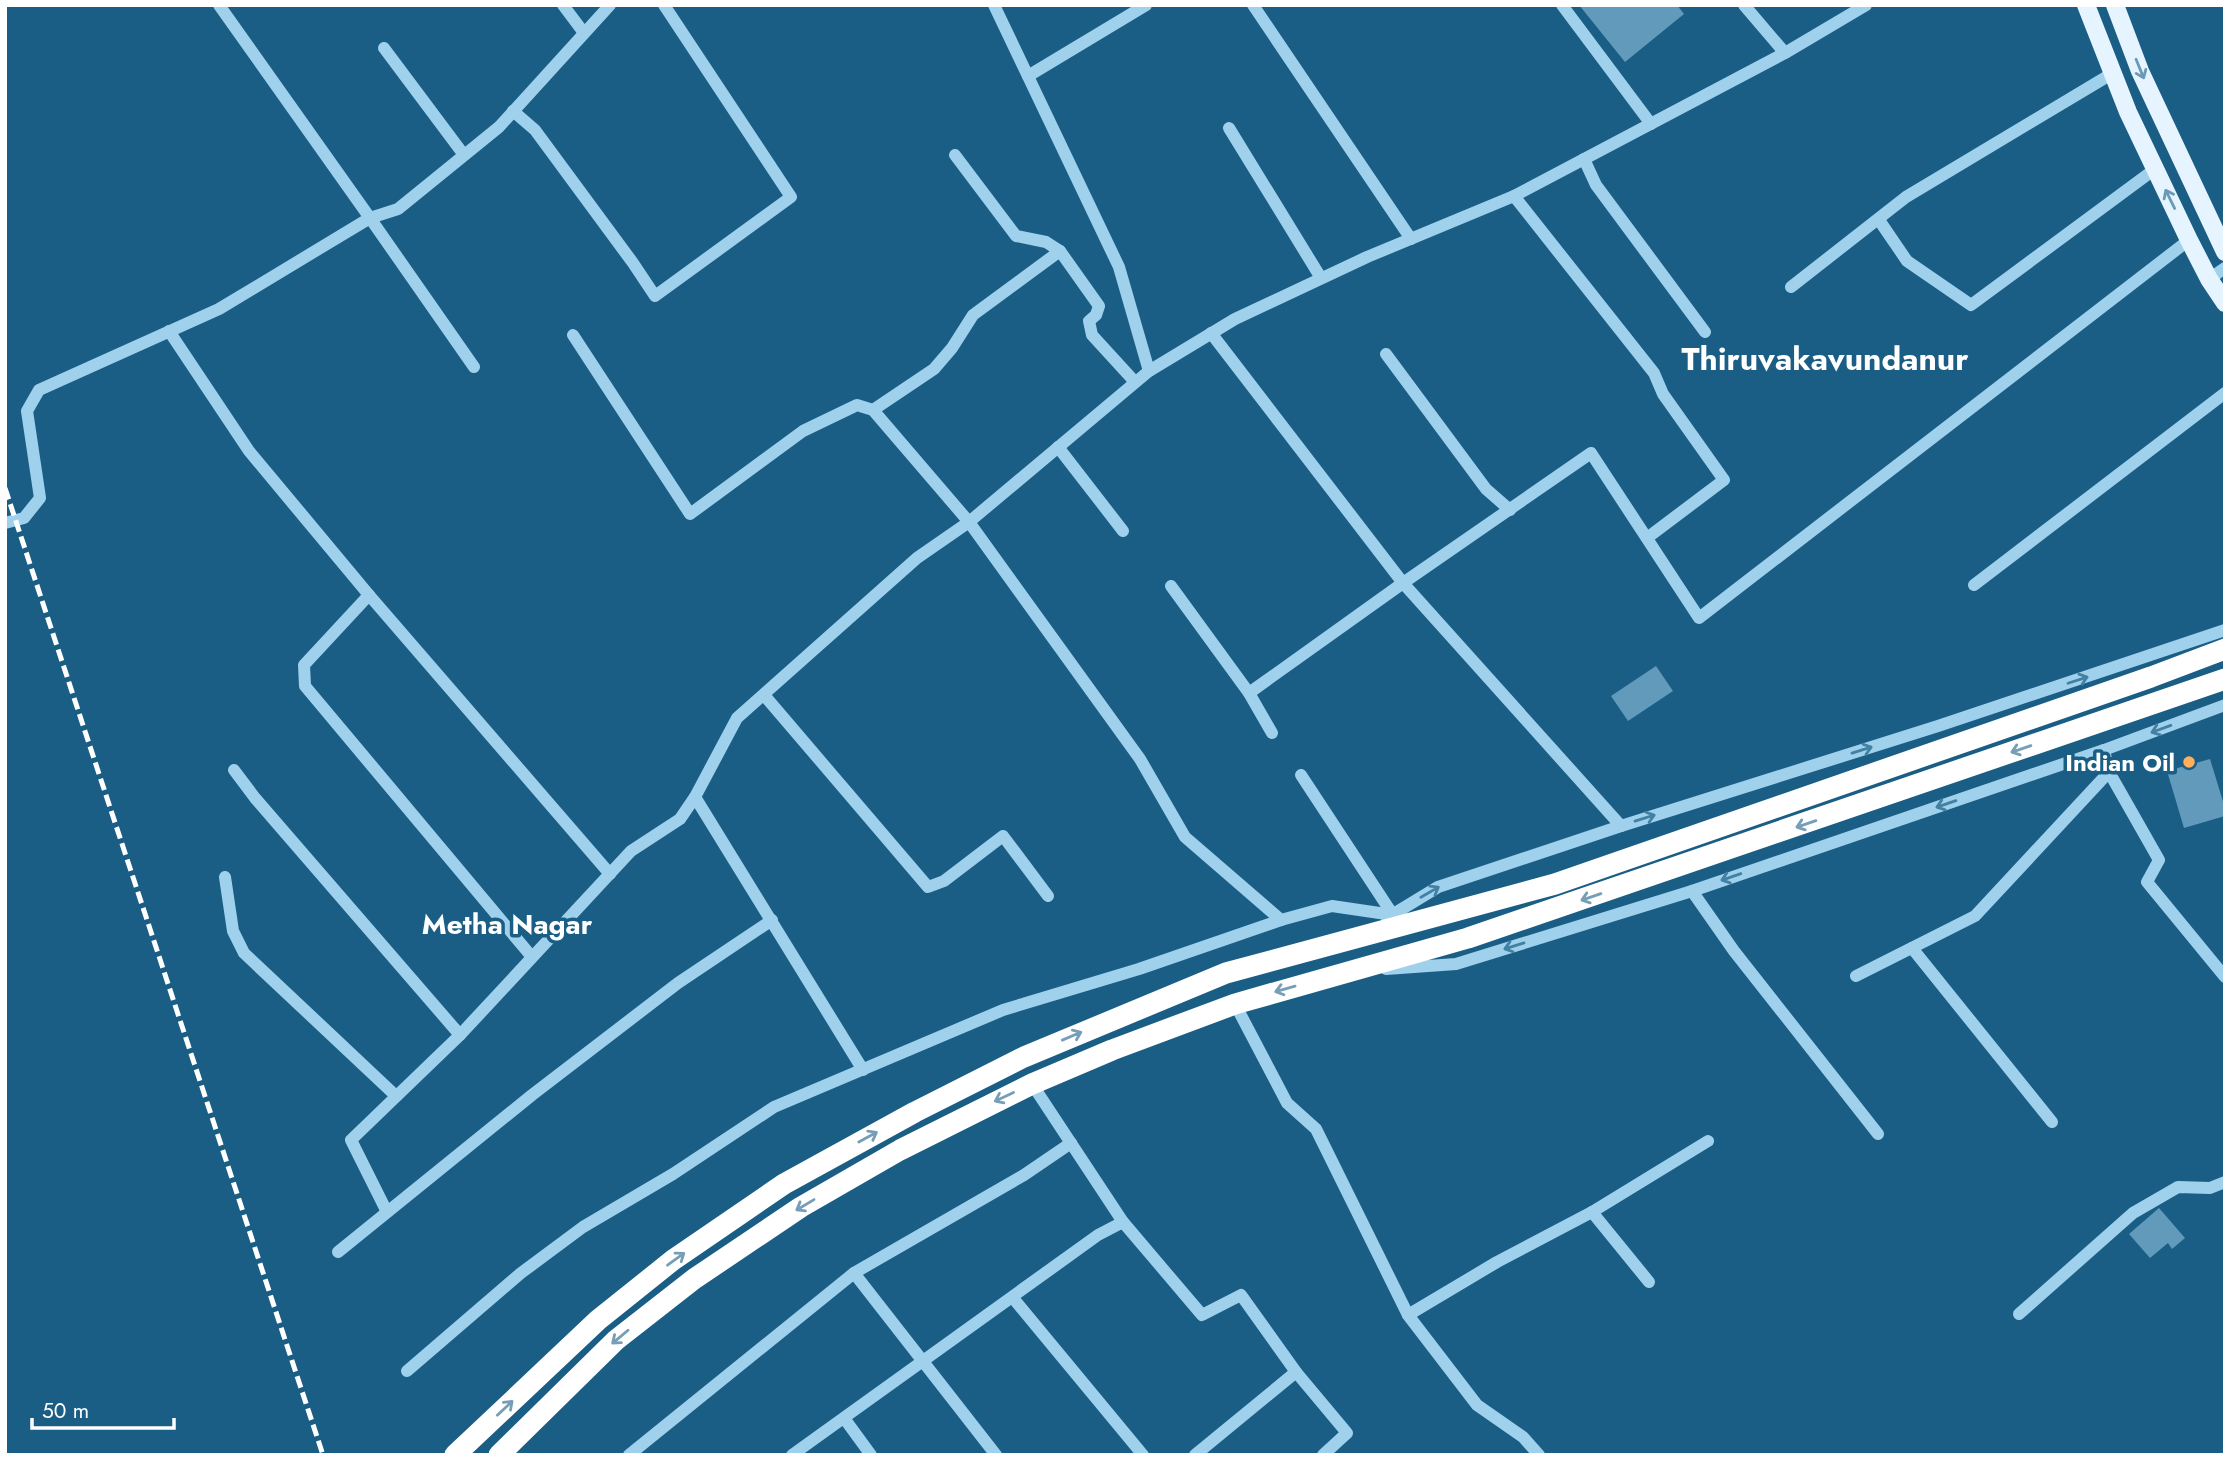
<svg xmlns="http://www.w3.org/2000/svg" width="2230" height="1460" viewBox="0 0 2230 1460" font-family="Jost,sans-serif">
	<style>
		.building { fill: #619abb }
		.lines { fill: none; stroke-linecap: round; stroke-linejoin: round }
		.minor { stroke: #a0d1ec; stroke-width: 12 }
		.major { stroke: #e5f4ff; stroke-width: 18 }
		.highway { stroke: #fff; stroke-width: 21 }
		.rail { stroke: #fff; stroke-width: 5; stroke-dasharray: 12 5; stroke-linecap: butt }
		.oneway { stroke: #6b9ab6 }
		.oneway2 { stroke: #4280a4 }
		.oneway3 { stroke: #769eb6 }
		.poi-dot { fill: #feaf5c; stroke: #1a5e85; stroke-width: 2.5 }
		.labels { text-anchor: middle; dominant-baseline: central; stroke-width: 7; stroke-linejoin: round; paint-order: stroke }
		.poi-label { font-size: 24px; font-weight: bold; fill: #fff; stroke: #1a5e85; text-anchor: end }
		.quarter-label { font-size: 28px; font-weight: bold; fill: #fff; stroke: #1a5e85 }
		.district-label { font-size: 32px; font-weight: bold; fill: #fff; stroke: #1a5e85 }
	</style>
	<rect width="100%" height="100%" fill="#1a5e85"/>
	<g class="building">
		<polygon points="1579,5 1677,5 1684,14 1625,62"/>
		<polygon points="1656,666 1673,691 1628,721 1611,696"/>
		<polygon points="2210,759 2225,808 2225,816 2184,828 2167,771"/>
		<polygon points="2159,1208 2185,1238 2172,1249 2168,1243 2150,1258 2129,1234"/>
	</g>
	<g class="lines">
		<g class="minor">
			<polyline points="563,5 584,33"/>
			<polyline points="994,5 1119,267 1149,371"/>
			<polyline points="1253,5 1411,239"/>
			<polyline points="1562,5 1651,124"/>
			<polyline points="1744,5 1785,53"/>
			<polyline points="384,48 464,155"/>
			<polyline points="1028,76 1146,5"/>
			<polyline points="513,111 535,130 633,263 655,296 791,197 664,5"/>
			<polyline points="1229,128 1321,278"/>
			<polyline points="955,155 1016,236 1046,242 1060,251"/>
			<polyline points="1584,159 1596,185 1705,332"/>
			<polyline points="1514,196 1654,373 1663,394 1724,480 1647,538"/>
			<polyline points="1879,220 1907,261 1971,305 2155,169"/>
			<polyline points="2209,279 2225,268"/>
			<polyline points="1791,287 1906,197 2113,73"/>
			<polyline points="169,331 249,451 369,595 610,874"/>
			<polyline points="1211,333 1403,583 1249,693"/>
			<polyline points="573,335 690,514 803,431 857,405 873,410 969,522 1140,759 1185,837 1281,920"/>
			<polyline points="1386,354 1486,489 1510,510"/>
			<polyline points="474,367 370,218 398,209 499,127 610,5"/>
			<polyline points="873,410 934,369 952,348 973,315 1060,251 1099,306 1096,315 1089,321 1092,335 1135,382"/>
			<polyline points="1058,447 1123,531"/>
			<polyline points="5,523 24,518 40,498 27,411 39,390 219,309 370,218 219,5"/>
			<polyline points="1974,585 2225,393"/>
			<polyline points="1171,586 1249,693 1272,733"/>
			<polyline points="369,595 304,665 305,686 532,957"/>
			<polyline points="764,695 928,887 944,881 1003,836 1048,896"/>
			<polyline points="2104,750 2109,772 2159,860 2147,882 2225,977"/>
			<polyline points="234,770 255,798 460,1035 631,851 680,819 695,797"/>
			<polyline points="1301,775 1393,915"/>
			<polyline points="1621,826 1403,583 1591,453 1699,618 2189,240"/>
			<polyline points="225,877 233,931 244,953 396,1096"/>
			<polyline points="1692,891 1734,951 1878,1134"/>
			<polyline points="1387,918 1438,887 1621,826 1938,726 2225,630"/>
			<polyline points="1912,948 2052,1122"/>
			<polyline points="1386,969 1456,964 1692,891 2104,750 2225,705"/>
			<polyline points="1856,976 1975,916 2109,772"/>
			<polyline points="1235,1004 1287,1103 1316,1129 1408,1315 1477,1405 1523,1437 1539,1455"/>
			<polyline points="863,1070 695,797 737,718 917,558 969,522 1149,371 1235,319 1367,257 1514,196 1785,53 1866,5"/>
			<polyline points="1032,1084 1123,1222"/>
			<polyline points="387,1212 351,1140 460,1035"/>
			<polyline points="1592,1212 1649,1282"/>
			<polyline points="338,1252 532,1095 678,983 772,920"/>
			<polyline points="854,1273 996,1455"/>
			<polyline points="1013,1298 1143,1455"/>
			<polyline points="2019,1314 2133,1213 2178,1187 2210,1188 2225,1182"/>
			<polyline points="1408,1315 1497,1262 1592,1212 1708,1141"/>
			<polyline points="407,1371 521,1273 583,1227 673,1174 774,1107 1003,1010 1139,969 1281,920 1332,906 1393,915"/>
			<polyline points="1296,1372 1347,1433 1323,1455"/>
			<polyline points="844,1418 871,1455"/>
			<polyline points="629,1455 854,1273 1024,1175 1071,1143"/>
			<polyline points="792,1455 1098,1235 1123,1222 1202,1315 1241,1295 1296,1372 1195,1455"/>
		</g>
		<g class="major">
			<polyline points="2086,5 2128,112 2189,240 2209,279 2225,303"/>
			<polyline points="2115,5 2140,71 2225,252"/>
		</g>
		<g class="highway">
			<polyline points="455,1455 598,1320 673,1260 784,1184 915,1112 1024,1057 1226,973 1555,884 2151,677 2225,649"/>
			<polyline points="499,1455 616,1340 694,1279 801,1207 900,1150 1032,1084 1112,1050 1235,1004 1468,938 2225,679"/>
		</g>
		<polyline class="rail" points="5,488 323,1455"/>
	</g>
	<defs><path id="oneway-shaft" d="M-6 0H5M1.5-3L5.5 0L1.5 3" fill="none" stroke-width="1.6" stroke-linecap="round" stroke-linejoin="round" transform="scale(1.75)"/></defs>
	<g class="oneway">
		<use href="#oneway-shaft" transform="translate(2140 69) rotate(68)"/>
		<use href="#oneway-shaft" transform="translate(2170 199) rotate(-116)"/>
	</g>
	<g class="oneway2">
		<use href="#oneway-shaft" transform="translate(2078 680) rotate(-18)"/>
		<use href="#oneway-shaft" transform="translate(2161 729) rotate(160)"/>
		<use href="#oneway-shaft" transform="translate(1862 750) rotate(-17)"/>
		<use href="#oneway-shaft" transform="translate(1946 804) rotate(161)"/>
		<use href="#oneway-shaft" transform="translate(1645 818) rotate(-17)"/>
		<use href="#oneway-shaft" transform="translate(1731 877) rotate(161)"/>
		<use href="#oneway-shaft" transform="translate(1430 892) rotate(-30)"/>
		<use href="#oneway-shaft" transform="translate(1514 946) rotate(163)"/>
	</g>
	<g class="oneway3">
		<use href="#oneway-shaft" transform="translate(2021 749) rotate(161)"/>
		<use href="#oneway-shaft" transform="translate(1806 824) rotate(161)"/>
		<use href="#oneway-shaft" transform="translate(1591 897) rotate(161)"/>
		<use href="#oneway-shaft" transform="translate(1285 989) rotate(164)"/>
		<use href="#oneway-shaft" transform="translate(1072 1036) rotate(-23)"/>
		<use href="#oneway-shaft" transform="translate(1004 1097) rotate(155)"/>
		<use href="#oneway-shaft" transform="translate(868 1137) rotate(-29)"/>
		<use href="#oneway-shaft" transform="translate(805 1205) rotate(149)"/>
		<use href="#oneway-shaft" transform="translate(676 1259) rotate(-36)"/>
		<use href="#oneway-shaft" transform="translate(620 1337) rotate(140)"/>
		<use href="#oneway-shaft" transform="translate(505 1408) rotate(-43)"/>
	</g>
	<circle class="poi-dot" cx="2189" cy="762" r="7"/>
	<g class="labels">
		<g class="poi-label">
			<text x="2175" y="762">Indian Oil</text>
		</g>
		<g class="quarter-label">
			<text x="507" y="924">Metha Nagar</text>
		</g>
		<g class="district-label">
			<text x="1825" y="359">Thiruvakavundanur</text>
		</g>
	</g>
	<rect width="2230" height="1460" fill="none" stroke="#ffffff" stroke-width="14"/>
	<path d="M32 1418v10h142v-10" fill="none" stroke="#ffffff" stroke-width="3.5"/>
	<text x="42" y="1418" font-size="21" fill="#ffffff" stroke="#1a5e85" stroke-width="5" paint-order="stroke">50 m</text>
</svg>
